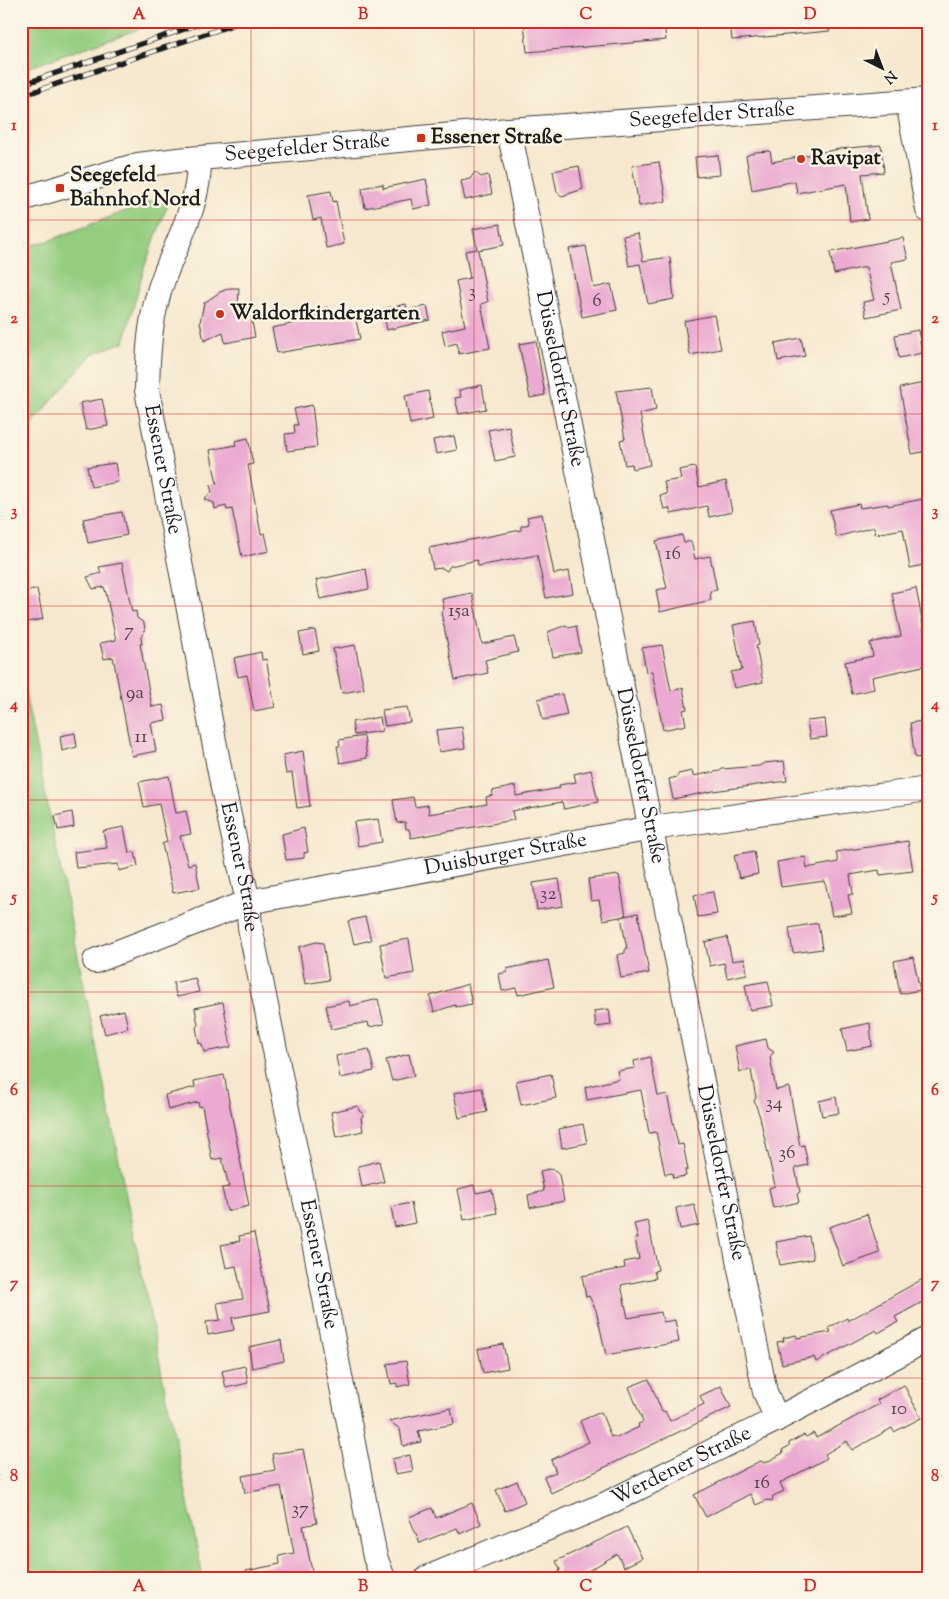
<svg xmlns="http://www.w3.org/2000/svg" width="949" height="1599" viewBox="0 0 949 1599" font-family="'Sorts Mill Goudy',serif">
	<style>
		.green { fill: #94cd80; stroke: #58744e }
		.building { fill: #ebaad1 }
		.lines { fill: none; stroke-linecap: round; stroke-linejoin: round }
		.minor-casing { stroke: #3d3b37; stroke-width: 26 }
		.minor { stroke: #fff; stroke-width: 24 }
		.rail-casing { stroke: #1c1c1c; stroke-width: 5.5 }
		.rail { stroke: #fcf5e5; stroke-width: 4; stroke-dasharray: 11; stroke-linecap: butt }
		.grid { fill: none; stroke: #d62828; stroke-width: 1; stroke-opacity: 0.55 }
		.poi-dot { fill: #c8321e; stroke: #fcf5e5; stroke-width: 2 }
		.labels { text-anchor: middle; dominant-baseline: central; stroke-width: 5; stroke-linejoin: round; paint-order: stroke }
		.number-label { font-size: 19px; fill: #504049 }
		.street-label { font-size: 21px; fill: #1c1c1c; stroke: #fcf5e5 }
		.poi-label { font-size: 21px; font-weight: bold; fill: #1c1c1c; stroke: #fcf5e5; text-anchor: start }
		.neatline { fill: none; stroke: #d62828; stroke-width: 2 }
		.grid-label { font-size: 16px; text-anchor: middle; font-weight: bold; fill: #d62828 }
	</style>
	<rect width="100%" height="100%" fill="#fcf5e5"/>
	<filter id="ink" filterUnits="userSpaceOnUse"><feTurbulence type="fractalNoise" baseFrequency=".02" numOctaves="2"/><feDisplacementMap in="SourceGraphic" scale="10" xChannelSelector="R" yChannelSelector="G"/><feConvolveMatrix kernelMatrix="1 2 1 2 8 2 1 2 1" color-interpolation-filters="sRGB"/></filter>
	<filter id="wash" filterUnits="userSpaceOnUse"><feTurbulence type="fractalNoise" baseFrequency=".0096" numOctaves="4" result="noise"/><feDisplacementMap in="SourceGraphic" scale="20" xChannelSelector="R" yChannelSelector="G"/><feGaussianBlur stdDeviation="1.12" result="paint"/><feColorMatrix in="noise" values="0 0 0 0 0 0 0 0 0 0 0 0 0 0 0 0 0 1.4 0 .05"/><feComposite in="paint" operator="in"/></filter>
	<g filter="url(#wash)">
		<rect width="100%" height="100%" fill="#f6e8ce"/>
		<g class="green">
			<polygon points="21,21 162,21 21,70"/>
			<polygon points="172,193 144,268 124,342 92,354 37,418 21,439 21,248 48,241"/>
			<polygon points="21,673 203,1578 21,1578"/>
		</g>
		<g id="blocks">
			<g class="building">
				<polygon points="537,21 664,21 666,40 527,52 524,23"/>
				<polygon points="730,21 829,21 830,31 732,40"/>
				<polygon points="881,145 884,172 862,174 868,219 850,222 846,184 797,193 795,181 752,190 746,156 755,152 770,151 772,162 839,149"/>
				<polygon points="718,155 720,175 697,177 695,157"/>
				<polygon points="659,162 666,201 639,206 632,166"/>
				<polygon points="579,166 583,189 562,196 557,192 553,171"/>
				<polygon points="475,172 481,177 488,175 492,194 465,200 461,181 470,179"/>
				<polygon points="426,179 431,205 413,209 411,199 365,208 362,188 383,184 383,188"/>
				<polygon points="331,191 333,202 336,201 344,244 326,248 321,218 313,220 308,195"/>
				<polygon points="500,224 504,245 478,250 488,302 481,304 490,348 459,354 457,343 445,346 442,331 465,326 456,281 470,278 465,251 477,249 473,229"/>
				<polygon points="638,233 643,261 670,257 674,299 648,304 640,264 629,266 623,236"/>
				<polygon points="903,238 908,259 891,262 901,310 866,317 863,302 874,300 866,267 834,274 830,252"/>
				<polygon points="586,246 594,288 611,284 617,310 582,317 569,249"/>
				<polygon points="230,288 239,288 238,309 249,307 255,337 225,343 223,332 204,341 200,322 204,303 220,292"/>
				<polygon points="406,304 407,310 427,306 430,320 387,330 383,309"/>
				<polygon points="328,307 330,320 355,315 360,339 277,353 272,328 315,319 314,311"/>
				<polygon points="714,315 721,349 690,355 684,321"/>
				<polygon points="918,330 922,353 899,358 895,335"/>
				<polygon points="801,338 805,356 778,361 775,343"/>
				<polygon points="536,341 545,395 530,398 519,344"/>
				<polygon points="928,382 928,451 912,454 900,388"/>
				<polygon points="482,385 486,409 459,414 455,398 461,397 459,390"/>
				<polygon points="652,387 656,410 640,414 650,465 633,469 632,464 625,465 620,440 625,439 616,391"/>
				<polygon points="428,391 433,419 410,424 405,396"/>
				<polygon points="102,399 108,426 86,430 80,403"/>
				<polygon points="312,405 317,447 287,451 285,434 295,433 294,425 298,425 294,409"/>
				<polygon points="509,426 515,457 495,461 488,430"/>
				<polygon points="454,436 457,450 436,454 433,440"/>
				<polygon points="248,438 253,464 248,465 261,534 265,533 269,551 242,557 232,509 227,510 226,506 215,509 214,503 204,499 212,492 210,485 217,484 210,450 236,445 235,441"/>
				<polygon points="115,463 118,482 91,487 87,467"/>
				<polygon points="695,467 699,487 726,481 732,512 709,517 707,506 671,514 669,508 664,509 660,495 667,494 664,482 681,479 679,470"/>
				<polygon points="928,498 928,564 910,568 903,529 875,534 874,527 836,537 830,510 859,504 860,508 888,504 888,506"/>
				<polygon points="122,512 127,535 88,543 83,519"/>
				<polygon points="542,514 554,574 569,571 573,593 546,598 537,555 478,566 477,560 450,566 447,571 442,568 433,569 429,548 521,530 521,526 529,524 527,517"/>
				<polygon points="682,535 684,543 691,541 695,559 710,556 717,590 710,591 711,600 660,612 656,590 667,588 656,541"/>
				<polygon points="122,563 132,612 136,611 137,618 144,623 145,630 141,637 142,644 140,644 152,707 163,705 166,720 151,723 156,751 132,756 113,657 104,659 100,643 116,640 106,593 104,587 93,589 87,577 101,573 99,567"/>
				<polygon points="366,569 369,589 320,599 316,580"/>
				<polygon points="916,588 924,631 928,630 928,665 872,677 874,689 852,694 845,662 873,656 870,643 901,636 892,593"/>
				<polygon points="37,589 43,619 23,623 21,592"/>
				<polygon points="472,593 482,644 514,637 518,652 485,660 488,673 455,680 441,612 444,609 442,599"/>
				<polygon points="755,621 759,645 756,646 763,682 734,688 731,672 742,670 733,625"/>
				<polygon points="566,625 569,628 576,626 581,652 553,657 548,632"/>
				<polygon points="315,630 319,651 303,654 299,633"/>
				<polygon points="355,645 364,689 342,693 333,649"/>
				<polygon points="662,645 671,691 683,688 687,709 683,710 686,725 663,730 652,671 646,672 642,648"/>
				<polygon points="261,652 262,660 266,659 275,707 254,711 247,675 238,677 234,658"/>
				<polygon points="562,694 567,715 543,720 538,699"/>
				<polygon points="407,707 410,722 385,726 382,710"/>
				<polygon points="380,717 382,731 354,735 352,722"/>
				<polygon points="825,719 827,737 810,739 807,721"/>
				<polygon points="928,720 928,756 915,758 910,723"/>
				<polygon points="462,727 465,748 439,752 436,730"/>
				<polygon points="75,733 77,747 62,751 60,736"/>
				<polygon points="364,736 367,758 340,763 337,746 340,746 339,740"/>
				<polygon points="303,751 310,806 297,808 292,773 286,774 283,755"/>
				<polygon points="784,761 787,781 713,791 673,799 669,779 677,777 678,774 692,771 693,776 720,771 722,769 759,766 764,763"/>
				<polygon points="591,770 598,802 564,809 562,802 512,811 514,820 411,838 409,829 406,829 405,822 397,823 393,800 413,797 415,807 428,805 429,814 487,804 486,797 493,795 492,791 515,786 516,796 560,788 559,785 576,782 574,774"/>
				<polygon points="169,776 176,813 186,811 191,834 180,836 188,865 195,863 200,888 173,893 162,844 167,842 159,804 144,807 139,782"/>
				<polygon points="72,812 74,827 58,830 55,816"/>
				<polygon points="378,819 382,842 358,846 354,822"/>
				<polygon points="124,827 129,853 135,852 138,866 119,871 118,864 76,868 74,852 107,848 103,831"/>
				<polygon points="304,828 308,852 304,853 304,858 286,860 282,834"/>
				<polygon points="908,841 913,871 880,875 879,870 850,875 853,894 848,895 852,913 832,916 825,881 781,887 777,862 805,857 807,868 838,862 836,852"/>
				<polygon points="754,851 758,874 739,878 734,855"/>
				<polygon points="619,875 626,916 603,920 599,900 591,901 588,879"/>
				<polygon points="559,879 563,906 537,910 533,883"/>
				<polygon points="713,892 717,914 698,917 694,895"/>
				<polygon points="638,913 649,973 621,978 617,955 625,953 625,950 627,949 621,917"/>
				<polygon points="365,917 371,940 354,944 348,921"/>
				<polygon points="818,923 822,949 793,953 789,928"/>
				<polygon points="727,937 732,961 745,959 747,974 727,978 724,963 710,966 705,942"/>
				<polygon points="409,939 414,973 386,978 380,944"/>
				<polygon points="316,942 323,943 329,980 305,984 299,947"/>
				<polygon points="913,957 920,990 900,994 894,961"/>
				<polygon points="548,960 554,987 518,995 516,988 502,991 499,974 507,972 506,969"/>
				<polygon points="195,978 199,992 177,997 173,983"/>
				<polygon points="768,981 773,1006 750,1010 745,985"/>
				<polygon points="468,984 472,1004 456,1007 455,1005 434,1012 430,996"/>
				<polygon points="378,999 384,1024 369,1027 368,1022 331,1029 326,1006 349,1001 350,1006"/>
				<polygon points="223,1002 231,1047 204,1052 202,1044 199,1043 196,1027 198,1025 195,1008"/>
				<polygon points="609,1009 611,1025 596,1027 594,1011"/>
				<polygon points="124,1010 128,1028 105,1034 100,1016"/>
				<polygon points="870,1023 872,1046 847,1051 842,1029"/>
				<polygon points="766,1039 768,1048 774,1052 770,1057 776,1090 789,1087 800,1146 804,1145 808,1165 795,1168 800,1192 797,1194 799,1202 773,1208 769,1188 775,1186 760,1117 754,1100 756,1098 751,1070 740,1072 735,1046"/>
				<polygon points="369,1049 374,1071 340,1078 336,1056"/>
				<polygon points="409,1054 414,1076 392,1081 386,1060"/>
				<polygon points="650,1057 658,1096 667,1094 678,1145 683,1144 688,1170 685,1170 686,1176 673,1178 672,1173 665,1174 656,1132 649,1133 641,1090 587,1100 585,1087 619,1079 617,1071 635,1068 634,1061"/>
				<polygon points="551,1074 556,1098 521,1105 516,1081"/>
				<polygon points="224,1075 249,1206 227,1211 222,1188 229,1187 222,1158 212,1160 202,1106 199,1107 198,1102 168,1110 165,1095 195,1087 194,1081"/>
				<polygon points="482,1088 487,1112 459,1118 454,1093"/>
				<polygon points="836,1097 839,1113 822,1116 819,1101"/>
				<polygon points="358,1106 359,1111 364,1114 361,1118 363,1131 336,1137 331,1112"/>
				<polygon points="583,1124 587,1143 562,1148 559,1129"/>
				<polygon points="379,1161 384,1182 362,1187 358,1166"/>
				<polygon points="549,1169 554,1170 559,1175 564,1201 530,1208 528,1195 544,1191 540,1171"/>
				<polygon points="474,1185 476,1193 492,1190 497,1213 464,1220 458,1189"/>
				<polygon points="411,1203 415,1223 395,1227 391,1207"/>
				<polygon points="694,1204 699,1225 680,1229 676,1208"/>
				<polygon points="867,1214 880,1253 843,1266 829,1227"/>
				<polygon points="648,1221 658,1270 654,1271 656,1278 621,1285 628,1318 661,1312 663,1322 675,1320 679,1342 606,1355 596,1310 589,1296 586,1297 582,1276 625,1268 624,1262 639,1259 635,1238 638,1238 634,1224"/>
				<polygon points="254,1233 270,1311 232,1318 234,1330 208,1335 206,1322 220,1320 217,1303 243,1299 236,1266 226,1268 221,1245 240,1241 239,1236"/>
				<polygon points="809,1236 813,1259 780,1265 776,1242"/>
				<polygon points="928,1276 928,1299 895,1317 898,1322 878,1333 876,1330 816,1362 814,1357 782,1364 777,1342 784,1341 783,1338 796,1335 797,1338 831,1332 828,1328 847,1318 848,1321"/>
				<polygon points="281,1340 284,1361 252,1368 249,1347"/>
				<polygon points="503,1344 508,1368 483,1373 478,1349"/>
				<polygon points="406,1361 410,1384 397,1387 397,1383 391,1384 387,1364"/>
				<polygon points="245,1366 248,1383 226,1388 222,1371"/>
				<polygon points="649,1379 662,1412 665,1411 670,1421 704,1404 700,1396 721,1386 731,1407 551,1493 544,1477 556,1472 551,1460 589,1442 580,1421 601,1412 611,1437 614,1436 616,1438 639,1427 638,1424 643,1422 629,1387"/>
				<polygon points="904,1385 921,1418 894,1432 892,1428 852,1450 847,1441 825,1454 827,1458 780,1483 784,1491 773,1496 772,1501 767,1500 756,1505 750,1494 706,1517 694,1495 760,1461 765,1463 783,1453 782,1450 789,1446 789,1443 804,1435 806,1437 814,1433 816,1438 879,1404 877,1400"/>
				<polygon points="451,1408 454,1424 418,1431 421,1442 403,1446 400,1429 389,1421"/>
				<polygon points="303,1449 317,1523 303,1526 313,1576 246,1578 246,1571 280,1564 279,1556 294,1553 281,1486 245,1493 242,1476 275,1470 272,1454"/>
				<polygon points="410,1455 413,1471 395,1474 392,1459"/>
				<polygon points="517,1481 525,1502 505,1511 496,1490"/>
				<polygon points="472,1503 481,1524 460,1534 457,1528 420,1543 409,1517 432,1508 436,1518"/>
				<polygon points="627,1527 642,1558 624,1567 617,1554 576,1578 557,1578 560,1569 556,1561"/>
			</g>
		</g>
	</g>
	<g filter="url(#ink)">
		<use href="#blocks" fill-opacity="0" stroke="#3d3b37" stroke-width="1"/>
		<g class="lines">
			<g class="minor-casing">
				<g id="minor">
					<polyline points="908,102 928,210"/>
					<path id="s1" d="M509,130L765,1392L777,1419"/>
					<path id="s2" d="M199,159C200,201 180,236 165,274C150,313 148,349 147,390L223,788L248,902L250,927L316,1252L375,1557L383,1578"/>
					<path id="s3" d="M21,199L138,165L178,160L509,130L928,100"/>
					<path id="s4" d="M95,961L248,902L652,828L928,789"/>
					<path id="s5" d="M427,1578L604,1505L777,1419L928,1339"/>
				</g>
			</g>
			<use href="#minor" class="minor"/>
			<g class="rail-casing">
				<g id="rail">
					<polyline points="21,85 208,21"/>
					<polyline points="21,96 244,21"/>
				</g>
			</g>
			<use href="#rail" class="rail"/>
		</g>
	</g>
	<path class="grid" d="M251,21V1578M474,21V1578M698,21V1578M21,220H928M21,414H928M21,606H928M21,800H928M21,992H928M21,1186H928M21,1378H928"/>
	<g class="poi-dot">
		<rect x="416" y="133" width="10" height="10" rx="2.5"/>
		<circle cx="801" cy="159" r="5"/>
		<rect x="55" y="183" width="10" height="10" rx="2.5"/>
		<circle cx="220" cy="314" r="5"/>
	</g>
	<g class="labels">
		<g class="number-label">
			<text x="472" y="292">3</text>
			<text x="887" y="296">5</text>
			<text x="597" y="301">6</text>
			<text x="673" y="554">16</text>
			<text x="459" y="611">15a</text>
			<text x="129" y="631">7</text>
			<text x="135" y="693">9a</text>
			<text x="141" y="737">11</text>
			<text x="548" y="894">32</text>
			<text x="774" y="1103">34</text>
			<text x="787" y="1153">36</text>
			<text x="899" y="1409">10</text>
			<text x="762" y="1483">16</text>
			<text x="300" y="1509">37</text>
		</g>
		<g class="street-label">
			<text stroke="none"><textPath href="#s3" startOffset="698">Seegefelder Straße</textPath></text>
			<text stroke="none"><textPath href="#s3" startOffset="292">Seegefelder Straße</textPath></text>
			<text stroke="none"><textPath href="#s1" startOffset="254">Düsseldorfer Straße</textPath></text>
			<text stroke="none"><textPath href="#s2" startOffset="320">Essener Straße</textPath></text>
			<text stroke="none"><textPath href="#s1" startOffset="659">Düsseldorfer Straße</textPath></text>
			<text stroke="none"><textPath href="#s4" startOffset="426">Duisburger Straße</textPath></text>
			<text stroke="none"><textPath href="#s2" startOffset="725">Essener Straße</textPath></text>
			<text stroke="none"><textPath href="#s1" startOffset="1064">Düsseldorfer Straße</textPath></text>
			<text stroke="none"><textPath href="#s2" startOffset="1130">Essener Straße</textPath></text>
			<text stroke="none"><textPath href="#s5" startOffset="278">Werdener Straße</textPath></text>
		</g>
		<g class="poi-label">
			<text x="431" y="138">Essener Straße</text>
			<text x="811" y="159">Ravipat</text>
			<text x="70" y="176">Seegefeld<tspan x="70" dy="24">Bahnhof Nord</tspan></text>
			<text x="230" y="314">Waldorfkindergarten</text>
		</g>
	</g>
	<rect width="949" height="1599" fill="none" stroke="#fcf5e5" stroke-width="55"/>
	<g transform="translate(882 68) rotate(138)" stroke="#fcf5e5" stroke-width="4" paint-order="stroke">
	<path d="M0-4L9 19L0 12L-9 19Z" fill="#1c1c1c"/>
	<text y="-8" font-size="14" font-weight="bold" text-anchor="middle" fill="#1c1c1c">N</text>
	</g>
	<rect x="28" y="28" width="894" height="1544" class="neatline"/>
	<g class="grid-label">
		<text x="139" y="19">A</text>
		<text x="363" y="19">B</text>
		<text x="586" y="19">C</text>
		<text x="810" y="19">D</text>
		<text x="14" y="130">1</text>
		<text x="935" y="130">1</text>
		<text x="14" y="323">2</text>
		<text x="935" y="323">2</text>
		<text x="14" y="516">3</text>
		<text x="935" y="516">3</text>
		<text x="14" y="709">4</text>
		<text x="935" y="709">4</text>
		<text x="14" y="902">5</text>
		<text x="935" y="902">5</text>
		<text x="14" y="1095">6</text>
		<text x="935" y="1095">6</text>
		<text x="14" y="1288">7</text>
		<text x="935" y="1288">7</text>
		<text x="14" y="1481">8</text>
		<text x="935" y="1481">8</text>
		<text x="139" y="1591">A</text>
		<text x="363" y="1591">B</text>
		<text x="586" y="1591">C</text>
		<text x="810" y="1591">D</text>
	</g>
</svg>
